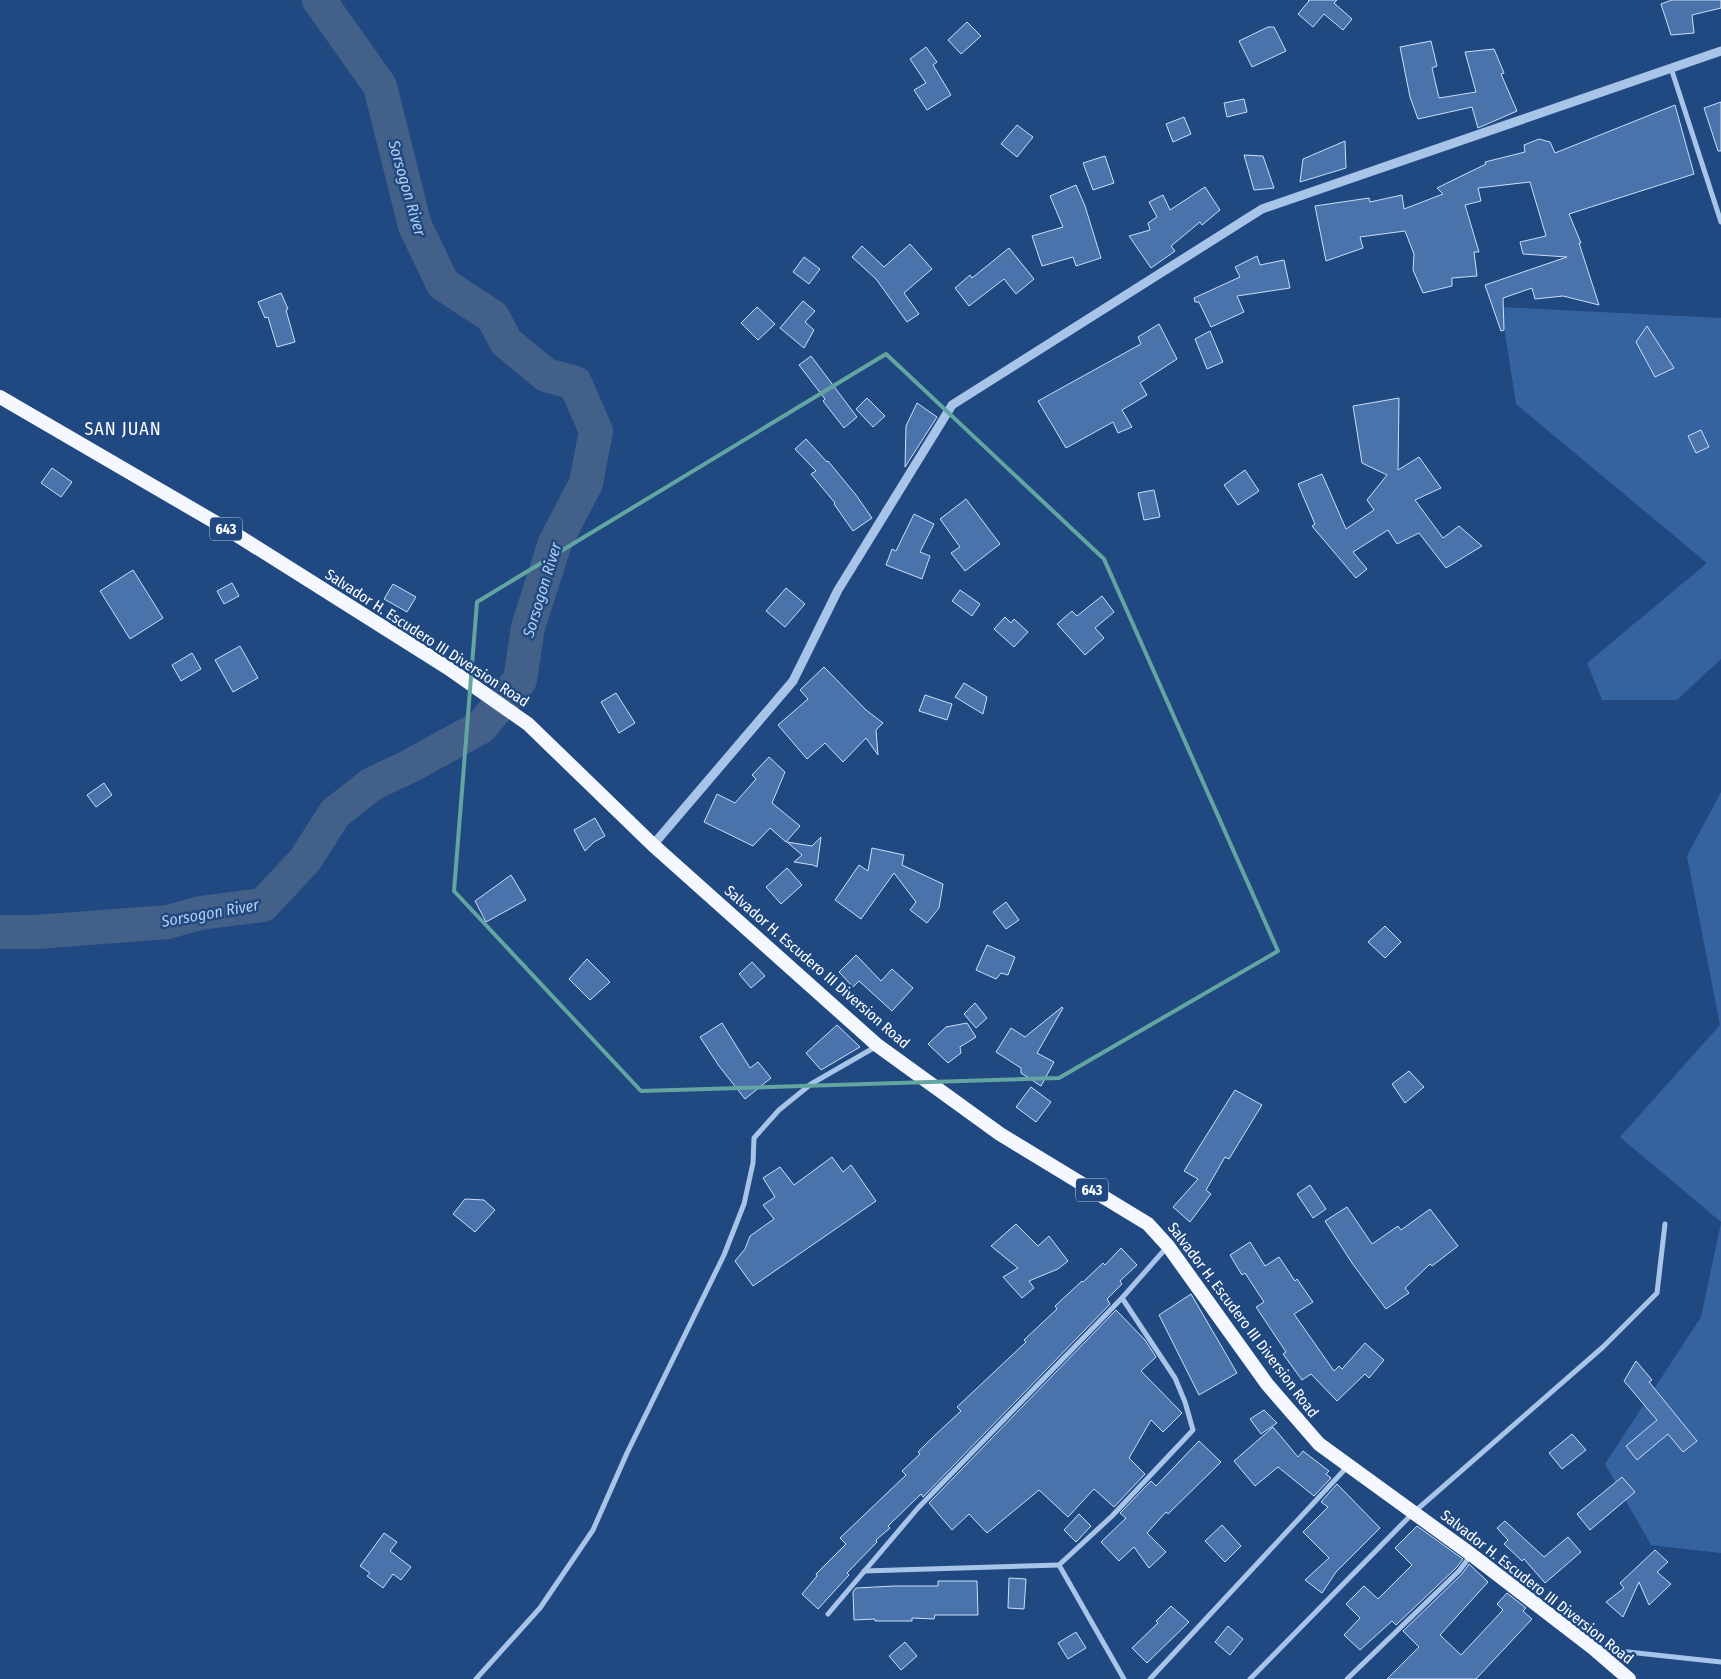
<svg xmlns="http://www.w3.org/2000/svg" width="1721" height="1679" viewBox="0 0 1721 1679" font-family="'Fira Sans Condensed',sans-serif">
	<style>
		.green { fill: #35639f }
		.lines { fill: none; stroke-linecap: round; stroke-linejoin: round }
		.river { stroke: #436089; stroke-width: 34 }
		.building { fill: #4a73ab; stroke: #ccdef6 }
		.minor { stroke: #a8c4e8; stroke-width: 5 }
		.tertiary { stroke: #a8c4e8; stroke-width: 9 }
		.trunk { stroke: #f4f8fe; stroke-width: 14 }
		.marked { fill: none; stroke: #63a6a1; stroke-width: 4; stroke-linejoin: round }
		.labels { text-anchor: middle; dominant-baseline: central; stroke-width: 5; stroke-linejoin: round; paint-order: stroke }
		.shield { fill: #214981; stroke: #bcc8d9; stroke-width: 1 }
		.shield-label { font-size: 14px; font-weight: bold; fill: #fff }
		.street-label { font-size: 15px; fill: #fff; stroke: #214981 }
		.water-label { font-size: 16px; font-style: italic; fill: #b3ceef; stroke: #214981 }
		.quarter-label { font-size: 18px; letter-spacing: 1px; fill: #fff; stroke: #214981 }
	</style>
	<rect width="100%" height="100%" fill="#214981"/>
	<g class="green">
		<polygon points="1501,307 1721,318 1721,659 1677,700 1602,700 1587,663 1707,563 1516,404"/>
		<polygon points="1721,792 1721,1222 1620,1137 1720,1025 1687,856"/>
		<polygon points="1721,1223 1721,1553 1651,1545 1605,1464 1701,1317"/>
	</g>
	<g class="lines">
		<polyline class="river" points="0,932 36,932 168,922 200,913 263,905 305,860 335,813 372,784 410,766 481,727 520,680 528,627 555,543 586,483 596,431 575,383 546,375 506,342 493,317 443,284 415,226 380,86 319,0"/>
	</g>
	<g class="building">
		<polygon points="1308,0 1337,0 1334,3 1352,19 1343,30 1324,14 1313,27 1298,14 1309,1"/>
		<polygon points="1672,0 1721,0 1721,8 1692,15 1694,33 1671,35 1661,4"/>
		<polygon points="967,22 981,36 961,54 948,40"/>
		<polygon points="1268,27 1274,27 1286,51 1252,67 1239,41"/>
		<polygon points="1431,41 1437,66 1432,68 1439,98 1476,92 1465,52 1494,49 1504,73 1501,74 1517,111 1478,128 1472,107 1418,119 1410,97 1400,47"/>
		<polygon points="926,47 937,62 933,65 951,95 927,110 914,90 926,83 910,59"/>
		<polygon points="1244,99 1247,112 1227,117 1224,103"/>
		<polygon points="1721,102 1721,151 1718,151 1704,108"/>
		<polygon points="1675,105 1694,174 1569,214 1581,243 1579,243 1599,305 1563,296 1535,299 1532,288 1503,298 1504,330 1501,331 1485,285 1567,257 1523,254 1520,242 1546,236 1530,182 1478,188 1481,201 1465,205 1479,252 1474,252 1477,276 1452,278 1452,286 1423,293 1413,270 1414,254 1405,231 1360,237 1363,248 1326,261 1315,206 1369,198 1370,202 1402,195 1404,209 1443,194 1437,188 1486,164 1485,162 1525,152 1524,145 1539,139 1550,142 1555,153"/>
		<polygon points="1184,117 1191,134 1173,142 1166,124"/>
		<polygon points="1017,125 1033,137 1017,157 1001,144"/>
		<polygon points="1345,141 1346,168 1300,182 1303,159"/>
		<polygon points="1244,155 1263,156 1274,188 1254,190"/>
		<polygon points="1105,156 1114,183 1093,190 1083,163"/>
		<polygon points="1076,185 1085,206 1101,258 1076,266 1073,257 1042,266 1032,236 1063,227 1050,196"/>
		<polygon points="1205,187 1220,210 1202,225 1200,222 1171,246 1175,251 1151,268 1129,236 1150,230 1148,223 1157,217 1149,202 1163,195 1170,210"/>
		<polygon points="910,244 932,269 904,293 919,314 907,322 876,279 852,257 862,246 884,267"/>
		<polygon points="1009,248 1034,279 1016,294 1004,279 969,306 955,288 970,275 972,278"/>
		<polygon points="1257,256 1260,265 1284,260 1290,288 1237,296 1244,312 1211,327 1199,302 1195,302 1194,298 1240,277 1235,267"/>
		<polygon points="804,257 820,269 809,284 793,272"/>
		<polygon points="281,293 288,309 286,310 295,342 277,347 268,317 265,318 258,302"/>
		<polygon points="803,301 815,311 805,322 814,330 804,348 780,328"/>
		<polygon points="757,307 775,324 758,340 741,323"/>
		<polygon points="1159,324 1177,359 1140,383 1147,395 1122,410 1132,427 1118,433 1113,422 1066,448 1038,401 1141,344 1138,337"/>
		<polygon points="1647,326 1674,368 1655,377 1636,342"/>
		<polygon points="1210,331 1223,362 1207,369 1195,339"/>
		<polygon points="811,356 857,417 844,428 823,401 825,399 799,365"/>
		<polygon points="867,398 885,416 873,427 856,409"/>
		<polygon points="1399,398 1398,470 1419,457 1441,488 1415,500 1443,538 1459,526 1482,546 1446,568 1419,533 1397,544 1388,530 1353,552 1367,569 1356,578 1312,526 1315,524 1298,484 1322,474 1346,529 1374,510 1367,500 1387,475 1362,463 1353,406"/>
		<polygon points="917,403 937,417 905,467 906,426"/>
		<polygon points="1701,430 1709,447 1696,453 1688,436"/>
		<polygon points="806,439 827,462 828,461 856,495 872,518 853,531 834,504 835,503 811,474 816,471 795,449"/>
		<polygon points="52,468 72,482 61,497 41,483"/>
		<polygon points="1245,470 1259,491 1238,505 1224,485"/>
		<polygon points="1154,490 1160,517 1144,520 1138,493"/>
		<polygon points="966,499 1000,544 965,571 951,553 960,547 940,519"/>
		<polygon points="914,514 934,524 920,552 930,556 922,579 886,565 892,549 896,551"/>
		<polygon points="133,570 163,618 130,639 100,591"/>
		<polygon points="232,583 239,596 224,604 217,591"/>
		<polygon points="393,584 416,597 407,612 384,599"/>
		<polygon points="786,588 805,604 785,627 766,611"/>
		<polygon points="960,590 980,604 972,616 952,601"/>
		<polygon points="1102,596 1114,612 1095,628 1104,638 1085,655 1057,624 1072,611 1077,616"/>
		<polygon points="1005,617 1011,623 1014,619 1028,632 1014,647 994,629"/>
		<polygon points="240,646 258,678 233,692 215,660"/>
		<polygon points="192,653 201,669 181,681 172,665"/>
		<polygon points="824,667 866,710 883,723 876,730 878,755 866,738 843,762 825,743 807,759 778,725 808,699 800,690"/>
		<polygon points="964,683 987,697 983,714 955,697"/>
		<polygon points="616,693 635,723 619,733 601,702"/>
		<polygon points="925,695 952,704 947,720 919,711"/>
		<polygon points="769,757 785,772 772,803 800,826 786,842 770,828 753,846 704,822 717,794 735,803 756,779 752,775"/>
		<polygon points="104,783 112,795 96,807 87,795"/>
		<polygon points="595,818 605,836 594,842 585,851 574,830"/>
		<polygon points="821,837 817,867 813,865 794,862 802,855 787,842 812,846"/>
		<polygon points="872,848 904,855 902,865 943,884 939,908 927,923 910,910 916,902 894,873 861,919 835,900 859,865 868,871"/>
		<polygon points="787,868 802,885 781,904 766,887"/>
		<polygon points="511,875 526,900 486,922 475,901"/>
		<polygon points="1006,902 1019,920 1006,929 993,912"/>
		<polygon points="1385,926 1401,942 1385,958 1368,942"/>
		<polygon points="987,945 1015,957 1008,975 1001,973 996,979 976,970"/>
		<polygon points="856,955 881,981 892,969 913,988 892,1011 859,981 853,987 839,972"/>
		<polygon points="587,959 610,982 590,1000 569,979"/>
		<polygon points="752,962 765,976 751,988 739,974"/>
		<polygon points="975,1003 987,1018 976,1028 964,1014"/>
		<polygon points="1062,1007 1063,1008 1037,1053 1054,1062 1041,1086 1021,1073 1021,1068 996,1052 1011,1028 1025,1037"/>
		<polygon points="722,1023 750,1068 758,1062 771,1078 745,1099 719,1066 700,1037"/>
		<polygon points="967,1023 976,1037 960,1047 961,1053 948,1063 928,1044 946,1027"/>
		<polygon points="837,1025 860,1047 821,1070 806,1053"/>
		<polygon points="1409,1071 1424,1087 1405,1103 1392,1084"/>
		<polygon points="1031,1087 1051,1102 1036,1122 1016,1107"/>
		<polygon points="1235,1090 1262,1105 1229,1159 1225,1157 1206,1190 1211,1194 1190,1222 1173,1207 1198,1179 1184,1171"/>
		<polygon points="832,1157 843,1172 851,1165 876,1201 753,1286 735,1261 745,1249 750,1236 774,1219 763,1205 775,1197 763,1178 780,1167 794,1185"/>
		<polygon points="1310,1185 1326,1209 1313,1218 1297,1194"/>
		<polygon points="465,1199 484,1200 495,1210 475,1232 453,1214"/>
		<polygon points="1347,1207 1372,1244 1398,1226 1401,1230 1430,1209 1458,1246 1432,1266 1430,1264 1405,1288 1409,1293 1386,1309 1352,1263 1325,1221"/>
		<polygon points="1016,1224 1038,1246 1049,1236 1068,1261 1058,1269 1029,1281 1034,1288 1022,1298 1003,1277 1018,1268 991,1246"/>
		<polygon points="1250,1242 1265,1266 1279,1257 1295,1281 1297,1279 1313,1302 1294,1314 1334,1371 1339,1366 1342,1369 1365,1343 1384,1360 1369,1378 1365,1374 1337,1401 1311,1374 1302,1380 1283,1354 1286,1352 1256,1307 1264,1302 1245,1273 1242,1275 1230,1255"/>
		<polygon points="1121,1248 1137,1265 1120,1281 1122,1284 1107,1299 1110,1304 923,1497 921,1494 888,1526 890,1528 876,1540 877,1542 847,1573 849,1575 818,1609 802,1594 817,1576 816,1574 846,1544 840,1538 906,1475 902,1471 920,1454 918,1452 933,1437 961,1411 957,1407 1026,1342 1024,1340 1057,1309 1055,1306 1082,1281 1083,1282 1103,1263 1105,1265"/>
		<polygon points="1191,1294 1237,1373 1199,1395 1159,1315"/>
		<polygon points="1116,1310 1145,1340 1156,1357 1141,1371 1182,1413 1163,1432 1151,1420 1129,1458 1145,1474 1114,1507 1094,1489 1068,1517 1039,1490 987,1533 969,1514 952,1530 929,1503"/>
		<polygon points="1636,1361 1652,1380 1649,1382 1697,1441 1683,1452 1668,1434 1637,1460 1626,1446 1657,1420 1624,1381"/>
		<polygon points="1264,1410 1277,1423 1261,1434 1250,1419"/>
		<polygon points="1273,1427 1298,1457 1303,1451 1329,1471 1326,1474 1331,1478 1314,1496 1278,1467 1255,1486 1234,1461"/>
		<polygon points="1572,1434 1586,1450 1562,1469 1549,1453"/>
		<polygon points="1199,1441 1221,1462 1168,1514 1166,1512 1147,1533 1166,1552 1149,1568 1134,1547 1119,1561 1101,1542 1126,1518 1120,1513 1151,1481 1156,1486"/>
		<polygon points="1622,1477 1635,1492 1590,1530 1577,1514"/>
		<polygon points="1337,1484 1380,1528 1336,1572 1322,1593 1305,1580 1329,1558 1303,1532 1328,1507 1321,1502"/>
		<polygon points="1079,1514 1091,1526 1076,1542 1064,1530"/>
		<polygon points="1505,1521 1544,1557 1568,1537 1581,1552 1545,1583 1524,1559 1522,1561 1504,1544 1508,1540 1497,1528"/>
		<polygon points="1222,1525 1241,1546 1225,1562 1205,1541"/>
		<polygon points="1417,1526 1463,1559 1456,1568 1396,1625 1392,1621 1360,1650 1344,1635 1360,1618 1346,1604 1364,1586 1378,1599 1412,1565 1395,1548"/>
		<polygon points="384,1533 397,1542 390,1551 411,1567 401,1580 393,1574 383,1588 367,1576 370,1573 360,1566"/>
		<polygon points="1655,1550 1668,1562 1657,1572 1671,1584 1649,1605 1639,1582 1623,1617 1606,1602 1624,1588 1620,1583"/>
		<polygon points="1469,1564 1488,1582 1440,1635 1461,1655 1503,1610 1497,1604 1507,1593 1526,1608 1523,1611 1532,1619 1476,1679 1387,1679 1419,1647 1403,1631 1462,1574"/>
		<polygon points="1009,1578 1026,1579 1024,1609 1008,1608"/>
		<polygon points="938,1581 977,1581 978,1615 935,1615 934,1619 912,1618 912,1621 875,1621 875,1619 854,1620 853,1592 856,1588 894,1586 938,1586"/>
		<polygon points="1171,1606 1189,1622 1147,1663 1132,1648 1158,1623 1156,1621"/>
		<polygon points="1228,1626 1243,1639 1230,1655 1215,1642"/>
		<polygon points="1076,1632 1086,1648 1068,1659 1058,1643"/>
		<polygon points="905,1642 917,1656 901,1670 889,1656"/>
	</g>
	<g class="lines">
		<g class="minor">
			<polyline points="1671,68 1721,222"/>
			<polyline points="1122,1298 1175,1378 1185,1402 1193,1430 1112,1516 1059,1565 1124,1679"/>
			<polyline points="864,1571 1059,1565"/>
			<polyline points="828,1614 918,1508 1122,1298 1167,1247"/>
			<polyline points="1600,1649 1721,1662"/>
			<polyline points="476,1679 540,1608 593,1530 627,1453 724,1255 744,1204 753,1163 754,1138 779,1110 811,1084 877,1046"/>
			<polyline points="1150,1679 1347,1467"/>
			<polyline points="1250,1679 1413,1513 1603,1347 1657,1293 1665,1224"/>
			<polyline points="1347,1679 1459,1571 1471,1555"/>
		</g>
		<polyline class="tertiary" points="653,845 793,681 838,590 952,405 1262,209 1721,51"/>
		<polyline class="trunk" points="0,397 232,532 448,668 528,724 653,845 877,1045 1000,1134 1148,1224 1168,1246 1267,1384 1319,1444 1472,1555 1593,1648 1629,1679"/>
	</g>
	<path class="marked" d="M886,354L1104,559L1278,951L1059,1078L641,1091L454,891L477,602Z"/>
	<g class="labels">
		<g class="shield">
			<rect x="210" y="517.5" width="32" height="23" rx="4"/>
			<rect x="1076" y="1178.5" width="32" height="23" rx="4"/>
		</g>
		<g class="shield-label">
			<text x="226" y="529">643</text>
			<text x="1092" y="1190">643</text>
		</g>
		<g class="street-label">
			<text transform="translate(427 638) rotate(33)">Salvador H. Escudero III Diversion Road</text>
			<text transform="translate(817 967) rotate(41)">Salvador H. Escudero III Diversion Road</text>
			<text transform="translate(1243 1320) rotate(53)">Salvador H. Escudero III Diversion Road</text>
			<text transform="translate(1537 1587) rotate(38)">Salvador H. Escudero III Diversion Road</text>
		</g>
		<g class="water-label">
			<text transform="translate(407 188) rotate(74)">Sorsogon River</text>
			<text transform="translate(542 590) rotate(-73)">Sorsogon River</text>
			<text transform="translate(210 913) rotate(-10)">Sorsogon River</text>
		</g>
		<g class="quarter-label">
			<text x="123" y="429">SAN JUAN</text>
		</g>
	</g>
</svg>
